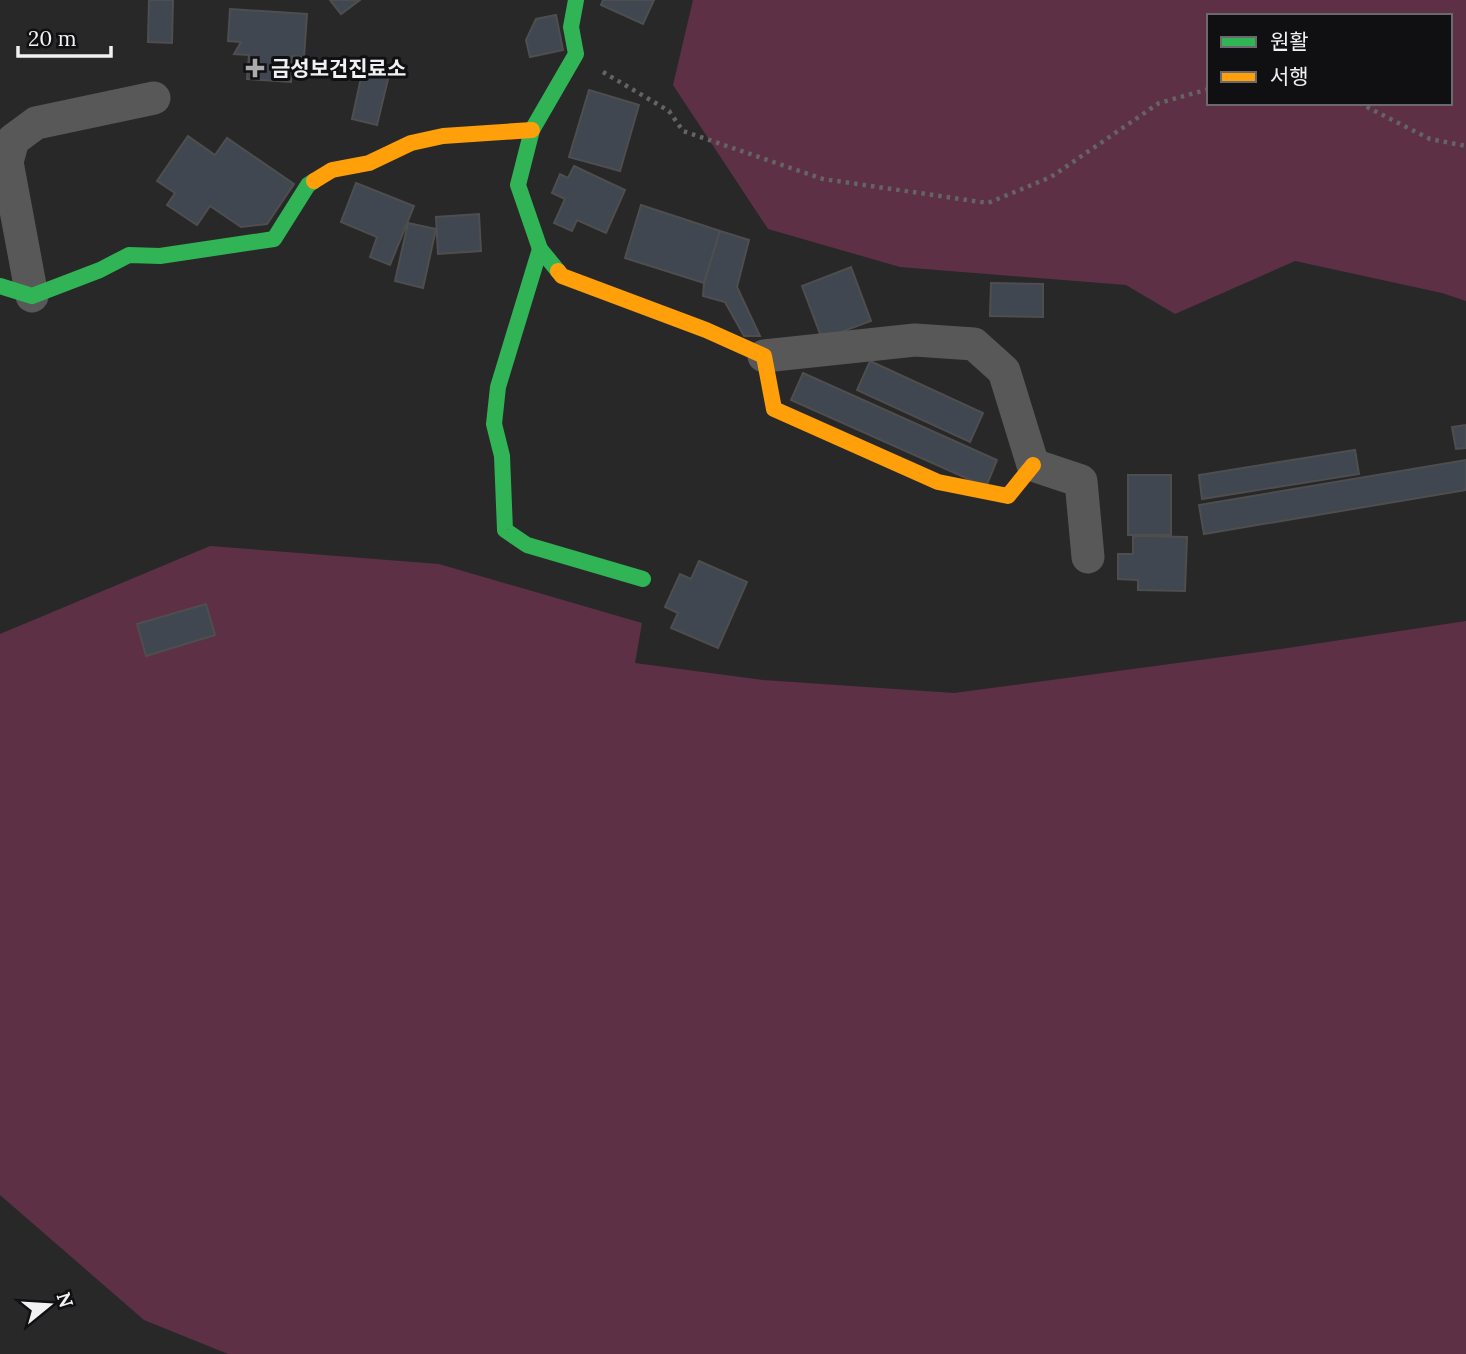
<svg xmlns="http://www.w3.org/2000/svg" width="1466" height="1354" viewBox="0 0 1466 1354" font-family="Lora,'Noto Sans KR',serif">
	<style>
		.green { fill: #5e3045; fill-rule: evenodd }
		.building { fill: #404750; stroke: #4e4e4f; stroke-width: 2 }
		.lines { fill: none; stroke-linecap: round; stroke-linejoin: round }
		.path { stroke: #646464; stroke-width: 4.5; stroke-dasharray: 3.5 5; stroke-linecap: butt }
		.street { stroke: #585858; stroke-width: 33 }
		.fast { stroke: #30b455; stroke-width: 16 }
		.slow { stroke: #ff9f0a; stroke-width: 16 }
		.poi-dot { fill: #ababac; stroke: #101012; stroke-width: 2.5 }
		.labels { text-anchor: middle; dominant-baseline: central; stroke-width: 6; stroke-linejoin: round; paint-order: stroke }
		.poi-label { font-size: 21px; font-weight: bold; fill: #f1f1f3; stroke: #101012; text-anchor: start }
	</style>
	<rect width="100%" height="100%" fill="#282829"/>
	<g class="green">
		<path d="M693,0H1466V301L1442,293L1295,261L1175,314L1126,285L900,267L768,229L673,85ZM1209,16H1450V103H1209Z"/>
		<polygon points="210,546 439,564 642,623 635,663 763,680 954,693 1281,649 1466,621 1466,1354 228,1354 144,1320 0,1195 0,634"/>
	</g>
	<g class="building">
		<polygon points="149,0 173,0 172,43 148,42"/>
		<polygon points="330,0 360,0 341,14"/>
		<polygon points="603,0 654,0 643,24 601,5"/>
		<polygon points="230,9 307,14 304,57 292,56 291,82 247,79 249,55 234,54 241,42 228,41"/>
		<polygon points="556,15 563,50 530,57 526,40 536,19"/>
		<polygon points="363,69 389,75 377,125 352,119"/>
		<polygon points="589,90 639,105 620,171 569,157"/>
		<polygon points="188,136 215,155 227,138 294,184 267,224 241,227 210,206 197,225 167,205 175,193 157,181"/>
		<polygon points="574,166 625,190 606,233 577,220 572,231 554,223 565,199 552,193 560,174 568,178"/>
		<polygon points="356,183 414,206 390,265 370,257 377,237 341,222"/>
		<polygon points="641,205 720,231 704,283 625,258"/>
		<polygon points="479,214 481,251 438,254 436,217"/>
		<polygon points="408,223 436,229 423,288 395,281"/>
		<polygon points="720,231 749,240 737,287 760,336 744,336 725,302 703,296 704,283"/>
		<polygon points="851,267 871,321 822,339 802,286"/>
		<polygon points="991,283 1043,284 1043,317 990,316"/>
		<polygon points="870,361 983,413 970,442 857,390"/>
		<polygon points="803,373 997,460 986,487 791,400"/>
		<polygon points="1466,425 1466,448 1456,449 1452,427"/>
		<polygon points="1355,450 1359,474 1202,499 1199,475"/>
		<polygon points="1466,460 1466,490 1204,534 1199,505"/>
		<rect x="1128" y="475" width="43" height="60"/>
		<polygon points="1133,536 1187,537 1185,591 1138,590 1138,580 1118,579 1118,554 1133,554"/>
		<polygon points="699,561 747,582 718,648 671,628 678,613 665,607 680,574 691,579"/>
		<polygon points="206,604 215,635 146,656 137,624"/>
	</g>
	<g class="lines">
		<g class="path">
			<polyline points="603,72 669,111 683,131 823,179 988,203 1051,177 1159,103 1209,89"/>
			<polyline points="1359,103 1430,139 1466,146"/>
		</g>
		<g class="street">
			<polyline points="32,296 7,162 13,140 36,123 154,98"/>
			<polyline points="764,356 915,340 974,344 1004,371 1033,465 1081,481 1088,557"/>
		</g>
		<g class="fast">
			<polyline points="540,249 498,387 494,424 502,456 505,530 527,545 643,579"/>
			<polyline points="558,271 540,249 518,185 532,130 576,54 571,27 576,0"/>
			<polyline points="0,286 32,296 100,270 129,255 160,256 274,239 308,185 314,181"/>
		</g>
		<g class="slow">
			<polyline points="314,181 332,170 369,163 411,143 443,136 532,130"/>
			<polyline points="558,271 562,276 706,330 764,356 774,409 938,482 1008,496 1033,465"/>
		</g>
	</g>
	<path class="poi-dot" d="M251.5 57.5h7v7h7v7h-7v7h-7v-7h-7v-7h7z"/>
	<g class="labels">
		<g class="poi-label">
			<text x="271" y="68">금성보건진료소</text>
		</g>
	</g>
	<rect x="1207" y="14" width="245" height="91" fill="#101012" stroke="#6a6a6c" stroke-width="2"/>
	<rect x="1221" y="37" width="35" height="10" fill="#30b455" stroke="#6a6a6c" stroke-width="2"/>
	<text x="1270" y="49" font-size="21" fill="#f1f1f3">원활</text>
	<rect x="1221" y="72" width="35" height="10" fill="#ff9f0a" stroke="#6a6a6c" stroke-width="2"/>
	<text x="1270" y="84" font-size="21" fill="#f1f1f3">서행</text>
	<g transform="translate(49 1305) rotate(72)" stroke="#101012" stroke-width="5" paint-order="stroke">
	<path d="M0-5L12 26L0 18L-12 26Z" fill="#f1f1f3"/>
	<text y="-10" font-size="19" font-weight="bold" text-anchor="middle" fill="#f1f1f3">N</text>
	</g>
	<path d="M18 46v10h93v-10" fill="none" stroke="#f1f1f3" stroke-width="3.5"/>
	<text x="28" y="46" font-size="21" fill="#f1f1f3" stroke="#101012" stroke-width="5" paint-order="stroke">20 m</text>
</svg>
